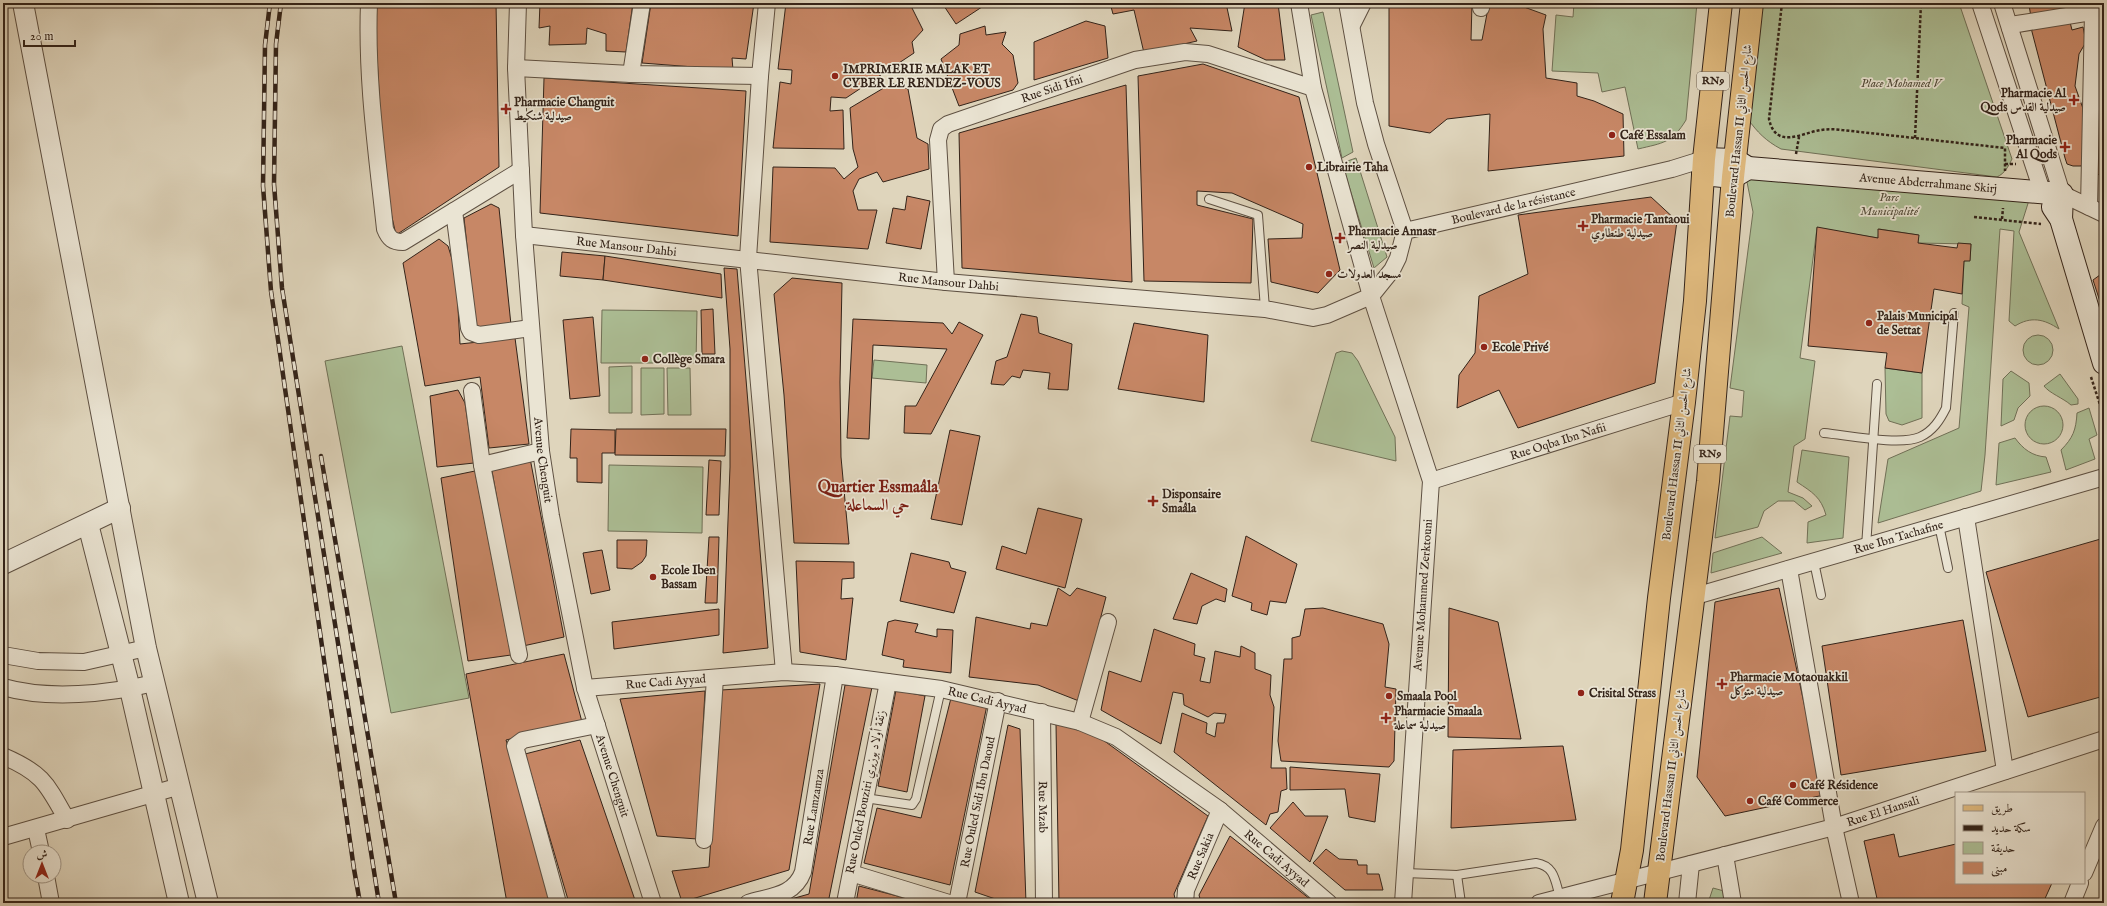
<svg xmlns="http://www.w3.org/2000/svg" width="2107" height="906" viewBox="0 0 2107 906" font-family="'IM FELL English',Amiri,serif">
	<style>
		.green { fill: #acbe95; stroke: #707057 }
		.building { fill: #c78766; stroke: #332319 }
		.lines { fill: none; stroke-linecap: round; stroke-linejoin: round }
		.service-casing { stroke: #5e5042; stroke-width: 10 }
		.minor-casing { stroke: #5e5042; stroke-width: 18 }
		.tertiary-casing { stroke: #5e5042; stroke-width: 22 }
		.secondary-casing { stroke: #332319; stroke-width: 24 }
		.primary-casing { stroke: #332319; stroke-width: 24 }
		.path { stroke: #332319; stroke-width: 2.5; stroke-dasharray: 3 2; stroke-linecap: butt }
		.service { stroke: #eae4d3; stroke-width: 8 }
		.minor { stroke: #eae4d3; stroke-width: 16 }
		.tertiary { stroke: #eae4d3; stroke-width: 20 }
		.secondary { stroke: #eae4d3; stroke-width: 22 }
		.primary { stroke: #e0ba7e; stroke-width: 22 }
		.rail-casing { stroke: #332319; stroke-width: 4.5 }
		.rail { stroke: #eae4d3; stroke-width: 3; stroke-dasharray: 9; stroke-linecap: butt }
		.poi-dot { fill: #8f2418; stroke: #eae4d3; stroke-width: 1.5 }
		.labels { text-anchor: middle; dominant-baseline: central; stroke-width: 3.5; stroke-linejoin: round; paint-order: stroke }
		.shield { fill: #eae4d3; stroke: #6a5d51; stroke-width: 1 }
		.shield-label { font-size: 11px; font-weight: bold; fill: #332319 }
		.poi-label { font-size: 12px; font-weight: bold; fill: #332319; stroke: #eae4d3; text-anchor: start }
		.park-label { font-size: 12px; font-style: italic; fill: #514a38; stroke: #eae4d3 }
		.street-label { font-size: 12px; fill: #332319; stroke: #eae4d3 }
		.district-label { font-size: 16px; font-weight: bold; fill: #7a1f14; stroke: #eae4d3 }
	</style>
	<rect width="100%" height="100%" fill="#dfd5bc"/>
	<filter id="stains"><feTurbulence type="fractalNoise" baseFrequency=".005" numOctaves="4"/><feColorMatrix values="0 0 0 0 .2 0 0 0 0 .09 0 0 0 0 .02 0 0 0 .5 -.17"/></filter>
	<radialGradient id="worn" r=".72"><stop offset=".6" stop-color="#630" stop-opacity="0"/><stop offset="1" stop-color="#630" stop-opacity=".3"/></radialGradient>
	<g class="green">
		<path d="M1574,3H1697L1686,120C1672,143 1663,143 1638,149L1625,87L1602,92L1598,73L1552,71L1556,15L1573,17Z"/>
		<path d="M1759,3H1959L2012,159C2008,167 2005,173 1997,177L1781,149C1766,141 1757,132 1748,119Z"/>
		<polygon points="1323,12 1353,152 1342,158 1311,15"/>
		<polygon points="1356,158 1387,257 1374,268 1342,163"/>
		<path d="M1746,177L2030,197L2019,232L2059,329C2044,319 2031,316 2015,326L2009,321L2014,231L2000,229L1985,455L1981,491L1878,523L1888,459L1959,428L1969,307L1962,304L1964,261L1970,260L1971,244L1918,243V235L1879,229L1878,238L1817,228L1800,358L1815,361L1805,439L1794,446L1788,492L1803,498L1812,506L1805,510L1794,501H1778L1764,511L1758,527L1715,538L1730,416L1742,417L1744,391L1730,388L1753,212Z"/>
		<polygon points="602,310 697,311 696,363 601,363"/>
		<circle cx="2038" cy="350" r="15"/>
		<polygon points="402,346 469,698 391,713 325,361"/>
		<polygon points="1342,351 1352,353 1358,361 1395,437 1396,461 1311,441 1336,353"/>
		<polygon points="874,360 927,365 926,383 872,378"/>
		<polygon points="632,366 632,413 609,413 609,367"/>
		<polygon points="641,368 664,368 664,414 641,415"/>
		<polygon points="667,368 690,368 691,415 668,415"/>
		<polygon points="1885,368 1922,373 1922,418 1902,425 1889,421 1886,414"/>
		<polygon points="2011,371 2029,383 2030,396 2018,408 2014,420 2001,426 2003,379"/>
		<path d="M2060,374L2078,399V404L2071,405C2063,398 2049,393 2044,386Z"/>
		<circle cx="2044" cy="425" r="19"/>
		<path d="M2089,408L2097,435L2089,439L2095,459L2066,470L2061,450C2073,438 2076,430 2077,413Z"/>
		<path d="M2015,438C2023,449 2032,456 2046,457L2051,472L1996,485L1999,443Z"/>
		<path d="M1802,450L1849,457L1843,538L1807,543L1808,522L1826,515C1821,497 1812,492 1797,482Z"/>
		<polygon points="609,465 703,467 702,533 608,531"/>
		<polygon points="1762,537 1782,553 1711,573 1713,553"/>
		<polygon points="1713,888 1724,891 1726,903 1708,903"/>
	</g>
	<g class="building">
		<polygon points="374,3 496,3 499,167 396,235 384,182"/>
		<polygon points="540,3 633,3 626,52 606,51 606,34 587,28 586,44 549,45 550,26 539,28"/>
		<polygon points="651,3 754,3 746,59 732,58 733,70 642,63"/>
		<polygon points="786,3 914,3 912,8 923,30 912,42 914,53 846,98 831,97 830,111 843,110 844,149 773,148 780,82 791,84 792,70 778,69"/>
		<polygon points="942,3 988,3 956,24"/>
		<polygon points="1110,3 1226,3 1232,31 1190,28 1197,41 1144,53 1134,10 1113,14"/>
		<polygon points="1245,3 1278,3 1285,60 1266,60 1238,47"/>
		<polygon points="1389,3 1472,3 1471,40 1482,40 1489,3 1513,3 1546,15 1543,29 1546,78 1577,83 1577,96 1594,101 1623,114 1624,156 1488,171 1490,114 1447,119 1430,133 1389,126"/>
		<polygon points="2025,3 2079,3 2079,9 2031,17 2029,5 2026,6"/>
		<polygon points="1086,21 1105,26 1108,58 1034,80 1034,42"/>
		<polygon points="2070,22 2072,30 2083,27 2086,42 2079,54 2075,86 2086,117 2084,160 2081,166 2073,166 2067,164 2065,158 2031,28"/>
		<polygon points="985,26 986,35 1006,32 1002,44 1013,55 1018,83 1013,90 959,106 941,59 959,45 960,34"/>
		<polygon points="1203,64 1299,97 1340,270 1318,293 1271,282 1268,239 1302,238 1303,224 1232,193 1197,191 1197,205 1253,219 1251,283 1144,281 1138,76"/>
		<polygon points="2104,72 2104,177 2095,173 2100,105 2095,81 2103,79 2102,73"/>
		<polygon points="544,78 746,91 738,236 540,213"/>
		<polygon points="892,83 908,89 917,138 928,144 929,169 883,182 877,172 859,179 853,191 858,210 877,210 868,249 770,242 773,167 835,168 844,179 858,167 853,149 850,108"/>
		<polygon points="1126,85 1132,282 962,268 959,133"/>
		<polygon points="907,196 930,201 921,249 886,243 893,208 905,210"/>
		<polygon points="1651,197 1677,221 1655,383 1518,428 1499,390 1457,408 1459,375 1475,353 1479,296 1528,274 1518,215"/>
		<polygon points="491,204 499,208 511,325 476,330 464,218"/>
		<polygon points="1817,227 1878,238 1878,229 1919,235 1918,243 1957,248 1958,243 1971,244 1970,261 1964,261 1962,294 1934,289 1922,373 1885,368 1887,353 1808,346"/>
		<polygon points="439,239 448,246 456,272 460,344 515,338 529,444 489,448 480,377 425,386 403,263"/>
		<polygon points="562,252 605,256 603,280 560,276"/>
		<polygon points="605,256 721,274 722,298 603,280"/>
		<polygon points="724,268 737,269 768,648 723,653 730,467 730,349"/>
		<polygon points="2104,272 2104,314 2093,280"/>
		<polygon points="792,278 842,283 840,382 841,457 849,544 794,543 784,395 774,294"/>
		<polygon points="713,309 715,354 702,354 701,310"/>
		<polygon points="1021,314 1037,317 1039,333 1072,344 1068,390 1048,389 1050,373 1023,370 1020,378 1012,376 1004,385 991,384 996,361 1007,357"/>
		<polygon points="593,317 600,396 570,399 563,320"/>
		<polygon points="853,319 943,323 952,334 959,322 983,335 931,434 904,433 905,406 916,406 947,349 873,345 869,439 847,438"/>
		<polygon points="1134,323 1208,335 1204,402 1118,389"/>
		<polygon points="458,390 465,403 474,463 437,467 430,396"/>
		<polygon points="571,429 615,430 615,453 602,453 602,483 577,482 577,458 570,458"/>
		<polygon points="616,429 726,429 725,456 615,455"/>
		<polygon points="950,430 980,436 962,525 931,519"/>
		<polygon points="530,458 564,637 523,646 492,471 499,463"/>
		<polygon points="709,460 721,461 719,515 706,515"/>
		<polygon points="475,471 511,655 468,661 441,478"/>
		<polygon points="1038,508 1082,519 1065,588 996,569 1002,546 1026,554"/>
		<polygon points="1246,536 1297,564 1286,603 1270,601 1267,615 1251,610 1252,603 1232,596"/>
		<polygon points="709,537 719,537 717,603 705,603"/>
		<polygon points="2104,538 2104,696 2028,717 1986,572"/>
		<polygon points="617,540 647,540 646,556 642,562 632,569 617,568"/>
		<polygon points="602,550 610,590 591,594 583,553"/>
		<polygon points="911,553 949,562 951,568 966,572 954,613 900,601"/>
		<polygon points="796,561 854,562 854,578 842,579 841,599 853,598 846,660 800,652"/>
		<polygon points="1191,573 1227,589 1225,602 1216,599 1202,606 1197,624 1173,619"/>
		<polygon points="1058,588 1070,596 1077,588 1106,597 1079,701 1038,685 969,677 976,617 1030,629 1031,623 1047,626"/>
		<polygon points="1779,588 1824,795 1725,816 1697,777 1715,602"/>
		<polygon points="1323,608 1383,624 1389,644 1385,687 1396,689 1394,761 1389,767 1281,761 1278,741 1284,659 1292,659 1292,638 1300,636 1305,609"/>
		<polygon points="1449,608 1498,622 1521,739 1448,737"/>
		<polygon points="719,609 719,635 614,649 612,622"/>
		<polygon points="895,620 918,624 915,632 937,637 937,629 953,630 951,673 903,667 904,660 882,655 888,622"/>
		<polygon points="1963,620 1986,751 1841,775 1822,646"/>
		<polygon points="1154,629 1195,644 1194,655 1205,658 1200,681 1210,683 1215,651 1240,657 1241,646 1255,653 1255,669 1271,675 1270,695 1274,707 1271,768 1286,768 1287,789 1281,791 1278,812 1270,814 1266,825 1174,752 1182,713 1207,723 1206,733 1215,737 1217,723 1224,723 1226,714 1214,713 1208,717 1184,705 1183,694 1173,692 1161,744 1101,710 1109,671 1141,682"/>
		<polygon points="564,654 582,722 506,740 554,903 507,903 466,674"/>
		<polygon points="820,684 789,870 682,902 672,871 709,867 721,690"/>
		<polygon points="845,685 872,687 828,903 777,903 809,894"/>
		<polygon points="896,690 925,696 907,792 878,786"/>
		<polygon points="705,691 697,839 657,836 620,699"/>
		<polygon points="951,698 987,705 950,885 864,863 877,808 921,818"/>
		<polygon points="1056,724 1092,732 1208,816 1174,894 1176,903 1059,903"/>
		<polygon points="1008,725 1020,729 1026,903 1007,903 975,892"/>
		<polygon points="580,740 636,903 569,903 525,754"/>
		<polygon points="1563,746 1576,820 1451,828 1453,750"/>
		<polygon points="1290,767 1380,774 1375,822 1349,817 1345,789 1290,790"/>
		<polygon points="1293,802 1305,816 1328,816 1310,862 1270,828"/>
		<polygon points="1894,834 1899,857 1956,844 1956,883 2052,883 2043,903 1878,903 1864,841"/>
		<polygon points="1230,836 1315,903 1201,903 1199,895"/>
		<polygon points="1326,849 1339,859 1357,860 1358,865 1367,865 1367,874 1379,874 1383,890 1345,890 1313,863"/>
		<polygon points="859,886 924,903 856,903"/>
	</g>
	<g class="lines">
		<g class="service-casing">
			<g id="service">
				<polyline points="1209,199 1258,215 1265,309"/>
				<path d="M1824,433C1847,435 1900,446 1920,437C1933,431 1940,420 1946,408L1954,313"/>
				<polyline points="1939,525 1948,568"/>
				<polyline points="1866,547 1877,384"/>
				<polyline points="1814,562 1821,595"/>
				<polyline points="865,798 912,805 916,799 941,689"/>
				<path d="M1405,873L1457,875L1536,863C1555,866 1555,881 1560,897"/>
				<polyline points="1457,875 1461,903"/>
			</g>
		</g>
		<g class="minor-casing">
			<g id="minor">
				<path d="M369,3C366,79 377,154 385,229C389,239 393,242 403,242L521,170"/>
				<path id="s1" d="M518,3L516,68L524,235L541,451L551,516L585,688L653,903"/>
				<polyline points="767,3 760,76 748,258 784,672"/>
				<polyline points="1299,3 1313,88 1371,296 1431,481 1403,903"/>
				<polyline points="1347,3 1365,103 1376,144 1405,231"/>
				<polyline points="1980,3 2042,191"/>
				<polyline points="2002,3 2062,194 2104,214"/>
				<polyline points="1481,8 1482,3"/>
				<polyline points="1352,25 1363,3"/>
				<polyline points="2010,28 2017,24 2104,10"/>
				<polyline points="516,68 631,74 760,76"/>
				<polyline points="631,74 642,3"/>
				<polyline points="2089,207 2093,12"/>
				<polyline points="454,211 469,328 471,332 479,335 531,328"/>
				<path id="s2" d="M524,235L946,282L1265,309L1313,318L1327,315L1371,296"/>
				<path id="s3" d="M946,282L938,140L941,129L948,124L1135,60L1185,52L1208,54L1313,88"/>
				<path id="s4" d="M1371,296L1392,270L1398,258L1405,231L1672,169L1704,159"/>
				<polyline points="472,391 482,465 519,655"/>
				<polyline points="482,465 541,451"/>
				<path id="s5" d="M1431,481L1684,402"/>
				<polyline points="1966,517 2005,771"/>
				<polyline points="1789,569 1834,827 1851,903"/>
				<path id="s6" d="M1692,597L2104,477"/>
				<polyline points="3,655 38,661 84,662 146,648"/>
				<path d="M3,687C48,700 109,694 154,683"/>
				<path id="s7" d="M585,688L784,672L835,675L941,689L1080,722L1116,737L1220,810L1329,903"/>
				<path id="s8" d="M1042,712L1044,903"/>
				<polyline points="1080,722 1108,622"/>
				<path d="M3,756C43,773 47,784 67,820"/>
				<polyline points="36,829 41,852"/>
				<polyline points="3,837 180,786"/>
				<polyline points="704,840 715,678"/>
				<polyline points="1725,855 1733,903"/>
				<polyline points="851,873 949,903"/>
				<polyline points="2084,873 2104,826"/>
				<polyline points="46,876 51,903"/>
				<polyline points="558,903 515,746 523,740 597,725"/>
				<path id="s9" d="M748,903C771,896 794,896 803,872L835,675"/>
				<polyline points="845,903 888,682"/>
				<path id="s10" d="M957,903L998,701"/>
				<path id="s11" d="M1185,903L1186,890L1220,810"/>
				<path id="s12" d="M1539,903L1834,827L2104,739"/>
				<polyline points="1687,903 1691,864"/>
				<polyline points="2072,903 2080,883"/>
			</g>
		</g>
		<g class="tertiary-casing">
			<g id="tertiary">
				<polyline points="23,3 146,648 208,903"/>
				<polyline points="88,524 130,689 179,903"/>
				<polyline points="3,564 120,508"/>
			</g>
		</g>
		<g class="secondary-casing">
			<g id="secondary">
				<path id="s13" d="M1704,159L1735,160L1748,168L2062,194L2061,219"/>
				<polyline points="1703,174 1733,177 1748,168"/>
				<polyline points="2053,207 2061,219 2104,363"/>
			</g>
		</g>
		<g class="primary-casing">
			<g id="primary">
				<polyline points="1622,903 1632,850 1659,598 1684,402 1695,301 1704,159 1721,3"/>
				<polyline points="1655,903 1708,481 1733,177 1752,3"/>
			</g>
		</g>
		<g class="path">
			<path d="M1782,3L1769,119C1776,150 1801,133 1821,130C1828,129 1835,129 1842,130L2005,148V171"/>
			<polyline points="1915,138 1921,3"/>
			<polyline points="1796,154 1799,137"/>
			<polyline points="2005,164 2016,164"/>
			<polyline points="1974,217 2041,224"/>
			<polyline points="2002,219 2003,208"/>
			<polyline points="2091,377 2104,417"/>
		</g>
		<use href="#service" class="service"/>
		<use href="#minor" class="minor"/>
		<use href="#tertiary" class="tertiary"/>
		<use href="#secondary" class="secondary"/>
		<use href="#primary" class="primary"/>
		<g class="rail-casing">
			<g id="rail">
				<polyline points="270,3 265,45 263,186 271,291 354,869 360,903"/>
				<polyline points="281,3 276,44 274,184 282,288 379,903"/>
				<polyline points="321,456 396,903"/>
			</g>
		</g>
		<use href="#rail" class="rail"/>
	</g>
	<g class="poi-dot">
		<circle cx="835" cy="76" r="4"/>
		<path d="M2072 94h4v4h4v4h-4v4h-4v-4h-4v-4h4z"/>
		<path d="M504 103h4v4h4v4h-4v4h-4v-4h-4v-4h4z"/>
		<circle cx="1612" cy="135" r="4"/>
		<path d="M2063 141h4v4h4v4h-4v4h-4v-4h-4v-4h4z"/>
		<circle cx="1309" cy="167" r="4"/>
		<path d="M1581 220h4v4h4v4h-4v4h-4v-4h-4v-4h4z"/>
		<path d="M1338 232h4v4h4v4h-4v4h-4v-4h-4v-4h4z"/>
		<circle cx="1329" cy="274" r="4"/>
		<circle cx="1869" cy="323" r="4"/>
		<circle cx="1484" cy="347" r="4"/>
		<circle cx="645" cy="359" r="4"/>
		<path d="M1151 495h4v4h4v4h-4v4h-4v-4h-4v-4h4z"/>
		<circle cx="653" cy="577" r="4"/>
		<path d="M1720 678h4v4h4v4h-4v4h-4v-4h-4v-4h4z"/>
		<circle cx="1581" cy="693" r="4"/>
		<circle cx="1389" cy="696" r="4"/>
		<path d="M1384 712h4v4h4v4h-4v4h-4v-4h-4v-4h4z"/>
		<circle cx="1793" cy="785" r="4"/>
		<circle cx="1750" cy="801" r="4"/>
	</g>
	<g class="labels">
		<g class="shield">
			<rect x="1697" y="72" width="32" height="18" rx="3"/>
			<rect x="1694" y="445" width="32" height="18" rx="3"/>
		</g>
		<g class="shield-label">
			<text x="1713" y="81">RN9</text>
			<text x="1710" y="454">RN9</text>
		</g>
		<g class="poi-label">
			<text x="843" y="69">IMPRIMERIE MALAK ET<tspan x="843" dy="14">CYBER LE RENDEZ-VOUS</tspan></text>
			<text x="2066" y="93" text-anchor="end">Pharmacie Al<tspan x="2066" dy="14">Qods صيدلية القدس</tspan></text>
			<text x="514" y="102">Pharmacie Changuit<tspan x="514" dy="14">صيدلية شنكيط</tspan></text>
			<text x="1620" y="135">Café Essalam</text>
			<text x="2057" y="140" text-anchor="end">Pharmacie<tspan x="2057" dy="14">Al Qods</tspan></text>
			<text x="1317" y="167">Librairie Taha</text>
			<text x="1591" y="219">Pharmacie Tantaoui<tspan x="1591" dy="14">صيدلية طنطاوي</tspan></text>
			<text x="1348" y="231">Pharmacie Annasr<tspan x="1348" dy="14">صيدلية النصر</tspan></text>
			<text x="1337" y="274">مسجد العدولات</text>
			<text x="1877" y="316">Palais Municipal<tspan x="1877" dy="14">de Settat</tspan></text>
			<text x="1492" y="347">Ecole Privé</text>
			<text x="653" y="359">Collège Smara</text>
			<text x="1162" y="494">Disponsaire<tspan x="1162" dy="14">Smaâla</tspan></text>
			<text x="661" y="570">Ecole Iben<tspan x="661" dy="14">Bassam</tspan></text>
			<text x="1730" y="677">Pharmacie Motaouakkil<tspan x="1730" dy="14">صيدلية متوكل</tspan></text>
			<text x="1589" y="693">Crisital Strass</text>
			<text x="1397" y="696">Smaala Pool</text>
			<text x="1394" y="711">Pharmacie Smaala<tspan x="1394" dy="14">صيدلية سماعلة</tspan></text>
			<text x="1801" y="785">Café Résidence</text>
			<text x="1758" y="801">Café Commerce</text>
		</g>
		<g class="park-label">
			<text x="1901" y="83">Place Mohamed V</text>
			<text x="1889" y="197">Parc<tspan x="1889" dy="14">Municipalité</tspan></text>
		</g>
		<g class="street-label">
			<text stroke="none"><textPath href="#s3" startOffset="272">Rue Sidi Ifni</textPath></text>
			<text transform="translate(1739 131) rotate(-84)">Boulevard Hassan II شارع الحسن الثاني</text>
			<text stroke="none"><textPath href="#s13" startOffset="227">Avenue Abderrahmane Skirj</textPath></text>
			<text stroke="none"><textPath href="#s4" startOffset="186">Boulevard de la résistance</textPath></text>
			<text stroke="none"><textPath href="#s2" startOffset="103">Rue Mansour Dahbi</textPath></text>
			<text stroke="none"><textPath href="#s2" startOffset="427">Rue Mansour Dahbi</textPath></text>
			<text stroke="none"><textPath href="#s5" startOffset="133">Rue Oqba Ibn Nafii</textPath></text>
			<text transform="translate(1677 454) rotate(-83)">Boulevard Hassan II شارع الحسن الثاني</text>
			<text stroke="none"><textPath href="#s1" startOffset="458">Avenue Chenguit</textPath></text>
			<text stroke="none"><textPath href="#s6" startOffset="215">Rue Ibn Tachafine</textPath></text>
			<text transform="translate(1423 595) rotate(-86)">Avenue Mohammed Zerktouni</text>
			<text stroke="none"><textPath href="#s7" startOffset="81">Rue Cadi Ayyad</textPath></text>
			<text stroke="none"><textPath href="#s7" startOffset="405">Rue Cadi Ayyad</textPath></text>
			<text stroke="none"><textPath href="#s1" startOffset="782">Avenue Chenguit</textPath></text>
			<text transform="translate(1671 775) rotate(-83)">Boulevard Hassan II شارع الحسن الثاني</text>
			<text transform="translate(866 792) rotate(-79)">Rue Ouled Bouziri زنقة أولاد بوزيري</text>
			<text stroke="none"><textPath href="#s10" startOffset="103">Rue Ouled Sidi Ibn Daoud</textPath></text>
			<text stroke="none"><textPath href="#s9" startOffset="132">Rue Lamzamza</textPath></text>
			<text stroke="none"><textPath href="#s8" startOffset="95">Rue Mzab</textPath></text>
			<text stroke="none"><textPath href="#s12" startOffset="356">Rue El Hansali</textPath></text>
			<text stroke="none"><textPath href="#s11" startOffset="50">Rue Sakia</textPath></text>
			<text stroke="none"><textPath href="#s7" startOffset="741">Rue Cadi Ayyad</textPath></text>
		</g>
		<g class="district-label">
			<text x="878" y="488">Quartier Essmaâla<tspan x="878" dy="18">حي السماعلة</tspan></text>
		</g>
	</g>
	<rect width="2107" height="906" fill="none" stroke="#dfd5bc" stroke-width="16"/>
	<rect x="4" y="4" width="2099" height="898" fill="none" stroke="#332319" stroke-width="2"/>
	<rect x="8" y="8" width="2091" height="890" fill="none" stroke="#332319"/>
	<rect x="1955" y="792" width="130" height="92" fill="#eae4d3" stroke="#a19789"/>
	<rect x="1963" y="805" width="20" height="6" fill="#e0ba7e" stroke="#a19789"/>
	<text x="1991" y="812" font-size="12" fill="#332319">طريق</text>
	<rect x="1963" y="825" width="20" height="6" fill="#332319" stroke="#a19789"/>
	<text x="1991" y="832" font-size="12" fill="#332319">سكة حديد</text>
	<rect x="1963" y="842" width="20" height="12" fill="#acbe95" stroke="#a19789"/>
	<text x="1991" y="852" font-size="12" fill="#332319">حديقة</text>
	<rect x="1963" y="862" width="20" height="12" fill="#c78766" stroke="#a19789"/>
	<text x="1991" y="872" font-size="12" fill="#332319">مبنى</text>
	<g transform="translate(42 864)"><circle r="19" fill="#eae4d3" stroke="#a19789"/>
	<path d="M0-3L7 15L0 10L-7 15Z" fill="#8f2418"/>
	<text y="-6" font-size="11" font-weight="bold" text-anchor="middle" fill="#332319">ش</text>
	</g>
	<path d="M24 40v6h51v-6" fill="none" stroke="#332319" stroke-width="2"/>
	<text x="30" y="40" font-size="12" fill="#332319" stroke="#eae4d3" stroke-width="3" paint-order="stroke">20 m</text>
	<rect width="100%" height="100%" filter="url(#stains)"/>
	<rect width="100%" height="100%" fill="url(#worn)"/>
</svg>
